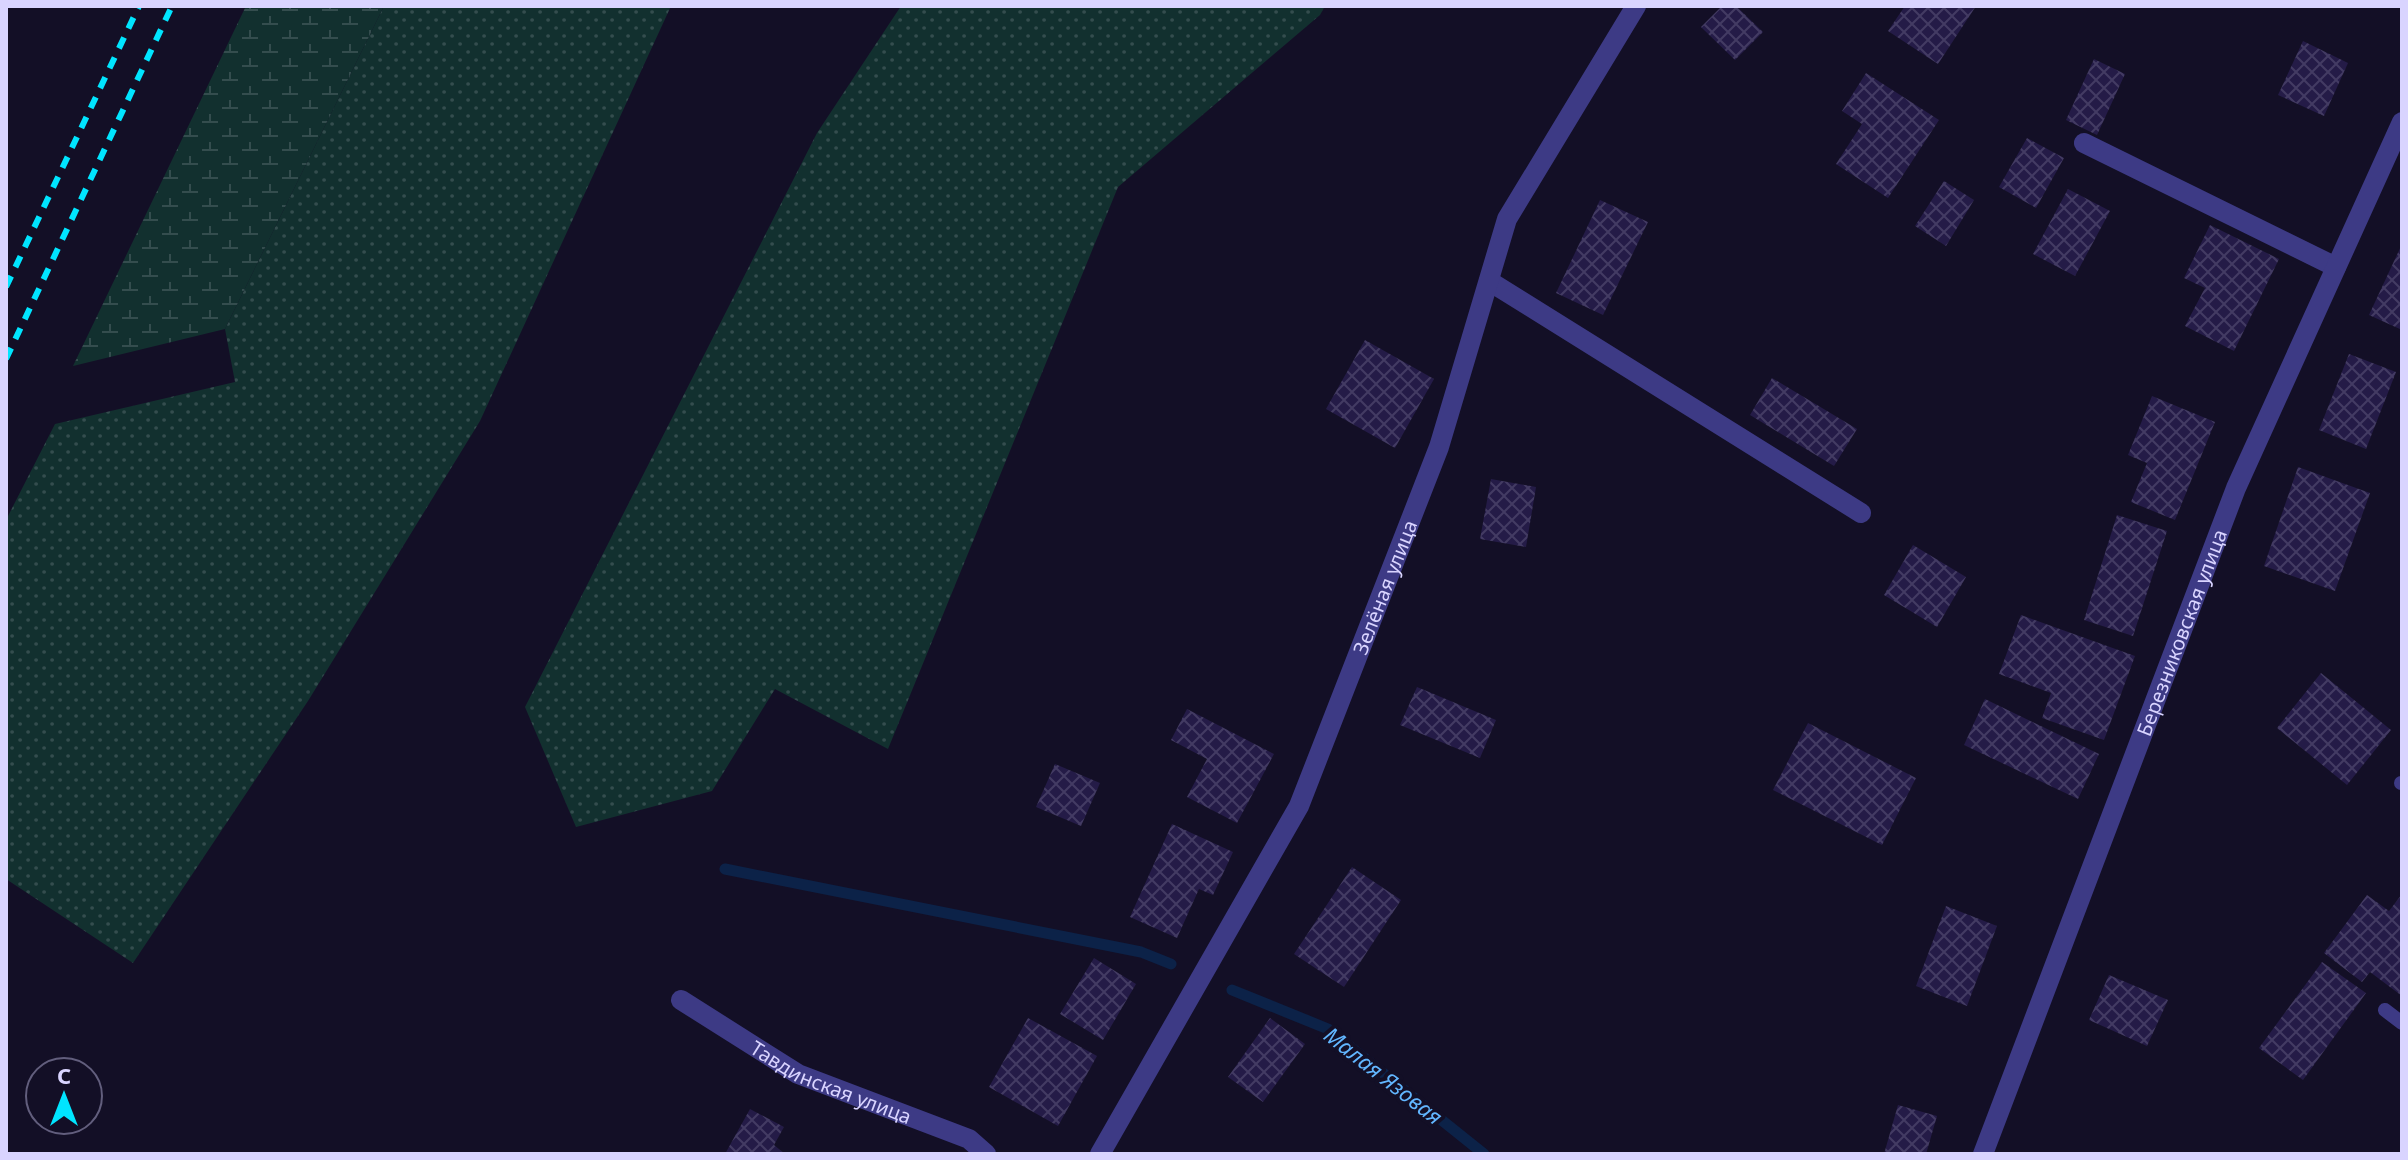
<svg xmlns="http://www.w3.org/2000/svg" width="2408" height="1160" viewBox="0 0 2408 1160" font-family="'Noto Sans',sans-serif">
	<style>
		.grass { fill: url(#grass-dots) }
		.wetland { fill: url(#wetland-marsh) }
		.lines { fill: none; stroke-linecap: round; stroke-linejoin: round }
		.stream { stroke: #0c2248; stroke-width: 11 }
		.building { fill: url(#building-cross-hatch) }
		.service { stroke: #3d3a85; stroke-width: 14 }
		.minor { stroke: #3d3a85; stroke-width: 20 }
		.rail { stroke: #00e5ff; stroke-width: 6; stroke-dasharray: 12 10; stroke-linecap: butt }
		.labels { text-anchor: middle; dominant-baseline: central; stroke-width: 8; stroke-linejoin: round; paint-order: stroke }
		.street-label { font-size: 20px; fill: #d9d4ff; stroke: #130f26 }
		.water-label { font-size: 22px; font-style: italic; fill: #62b6ff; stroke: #130f26 }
	</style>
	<defs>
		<pattern id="grass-dots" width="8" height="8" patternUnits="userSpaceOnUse" patternTransform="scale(2)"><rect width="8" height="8" fill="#12302f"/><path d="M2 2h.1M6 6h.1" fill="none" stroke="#344d4e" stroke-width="1.8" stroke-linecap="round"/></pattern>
		<pattern id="wetland-marsh" width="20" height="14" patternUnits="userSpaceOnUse" patternTransform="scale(2)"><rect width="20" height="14" fill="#12302f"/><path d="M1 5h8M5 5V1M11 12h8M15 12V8" fill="none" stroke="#344d4e"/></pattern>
		<pattern id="building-cross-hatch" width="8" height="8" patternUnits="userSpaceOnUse" patternTransform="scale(2)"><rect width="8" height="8" fill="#241b47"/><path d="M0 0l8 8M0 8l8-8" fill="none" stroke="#433b63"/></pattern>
	</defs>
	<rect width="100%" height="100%" fill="#130f26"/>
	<g class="grass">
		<polygon points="384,6 671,6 480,421 308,701 133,963 6,879 6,520 55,424 235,382 225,329"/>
		<polygon points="901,6 1325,6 1320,15 1118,187 888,749 775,689 712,791 576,827 525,707 817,133"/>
	</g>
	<polygon class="wetland" points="246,6 384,6 225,329 73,366"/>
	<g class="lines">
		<g class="stream">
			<polyline points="725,869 1141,952 1171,964"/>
			<polyline points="1232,990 1328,1029 1484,1154"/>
		</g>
	</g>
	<g class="building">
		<polygon points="1722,6 1736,6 1763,32 1735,60 1701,27"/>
		<polygon points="1905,6 1976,6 1938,64 1888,31"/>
		<polygon points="2303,41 2348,63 2324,116 2278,95"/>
		<polygon points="2094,59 2125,74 2097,135 2066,120"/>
		<polygon points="1866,73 1939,120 1888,198 1836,164 1862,124 1842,111"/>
		<polygon points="2027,138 2064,158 2036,208 1999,187"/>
		<polygon points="1944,181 1974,200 1946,246 1915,226"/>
		<polygon points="2068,189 2110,211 2075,276 2033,254"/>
		<polygon points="1600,200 1648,222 1603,315 1556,293"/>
		<polygon points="2210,225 2279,259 2234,351 2185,326 2205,288 2184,278"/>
		<polygon points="2402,244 2402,330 2369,315"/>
		<polygon points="1365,340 1434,379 1395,448 1326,409"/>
		<polygon points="2349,354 2396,372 2366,449 2319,430"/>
		<polygon points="1772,378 1857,429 1834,466 1750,415"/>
		<polygon points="2152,396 2215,422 2175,520 2131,502 2147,463 2128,455"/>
		<polygon points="2298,467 2370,493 2335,591 2264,566"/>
		<polygon points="1491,479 1536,487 1526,547 1480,539"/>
		<polygon points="2117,515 2167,531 2133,636 2084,620"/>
		<polygon points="1913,545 1966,577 1937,627 1884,595"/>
		<polygon points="2021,615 2135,656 2104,740 2042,718 2051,693 1999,674"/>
		<polygon points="2321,673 2391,730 2347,785 2277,728"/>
		<polygon points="1417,687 1496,720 1480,758 1400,725"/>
		<polygon points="1985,699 2099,754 2078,799 1964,745"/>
		<polygon points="1187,709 1274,754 1237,823 1187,797 1207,759 1171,740"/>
		<polygon points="1808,723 1916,778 1882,845 1773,790"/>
		<polygon points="1055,764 1100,783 1081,826 1036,807"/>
		<polygon points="1172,824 1233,852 1213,895 1199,889 1177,938 1130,917"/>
		<polygon points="1352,867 1401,900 1344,987 1294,954"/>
		<polygon points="2402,894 2402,996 2370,972 2362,982 2324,953 2367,895 2389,911"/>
		<polygon points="1946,906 1997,926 1967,1006 1916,986"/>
		<polygon points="1094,958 1136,984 1103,1040 1060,1014"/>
		<polygon points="2322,962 2366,993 2303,1080 2259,1048"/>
		<polygon points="2109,975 2168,1000 2147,1046 2089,1020"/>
		<polygon points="1028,1018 1097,1056 1058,1126 989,1087"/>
		<polygon points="1270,1018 1305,1044 1263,1102 1228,1077"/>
		<polygon points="1898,1105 1937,1116 1926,1154 1884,1154"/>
		<polygon points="750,1109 784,1127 774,1145 785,1154 725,1154"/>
	</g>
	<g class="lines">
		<g class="service">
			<polyline points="2401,783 2402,783"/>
			<polyline points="2385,1010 2402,1023"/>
		</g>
		<g class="minor">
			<polyline points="2084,143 2336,267"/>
			<polyline points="1489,281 1861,513"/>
			<path id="s1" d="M681,1000L798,1074L969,1139L986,1154"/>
			<path id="s2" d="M1100,1154L1299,806L1439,447L1507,219L1636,6"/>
			<path id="s3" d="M1983,1154L2236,488L2402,122"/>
		</g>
		<g class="rail">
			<polyline points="6,287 139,6"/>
			<polyline points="6,359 172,6"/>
		</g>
	</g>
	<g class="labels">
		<g class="street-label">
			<text stroke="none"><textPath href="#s2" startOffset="636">Зелёная улица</textPath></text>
			<text stroke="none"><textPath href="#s3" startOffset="558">Березниковская улица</textPath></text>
			<text stroke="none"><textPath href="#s1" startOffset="172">Тавдинская улица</textPath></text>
		</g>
		<g class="water-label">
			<text transform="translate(1384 1075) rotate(38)">Малая Язовая</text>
		</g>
	</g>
	<rect width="2408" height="1160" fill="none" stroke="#d9d4ff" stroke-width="16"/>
	<g transform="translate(64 1096)"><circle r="38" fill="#130f26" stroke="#625e7d" stroke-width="2"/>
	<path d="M0-6L14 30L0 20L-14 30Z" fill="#00e5ff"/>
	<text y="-12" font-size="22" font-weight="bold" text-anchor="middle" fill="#d9d4ff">С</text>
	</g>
</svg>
